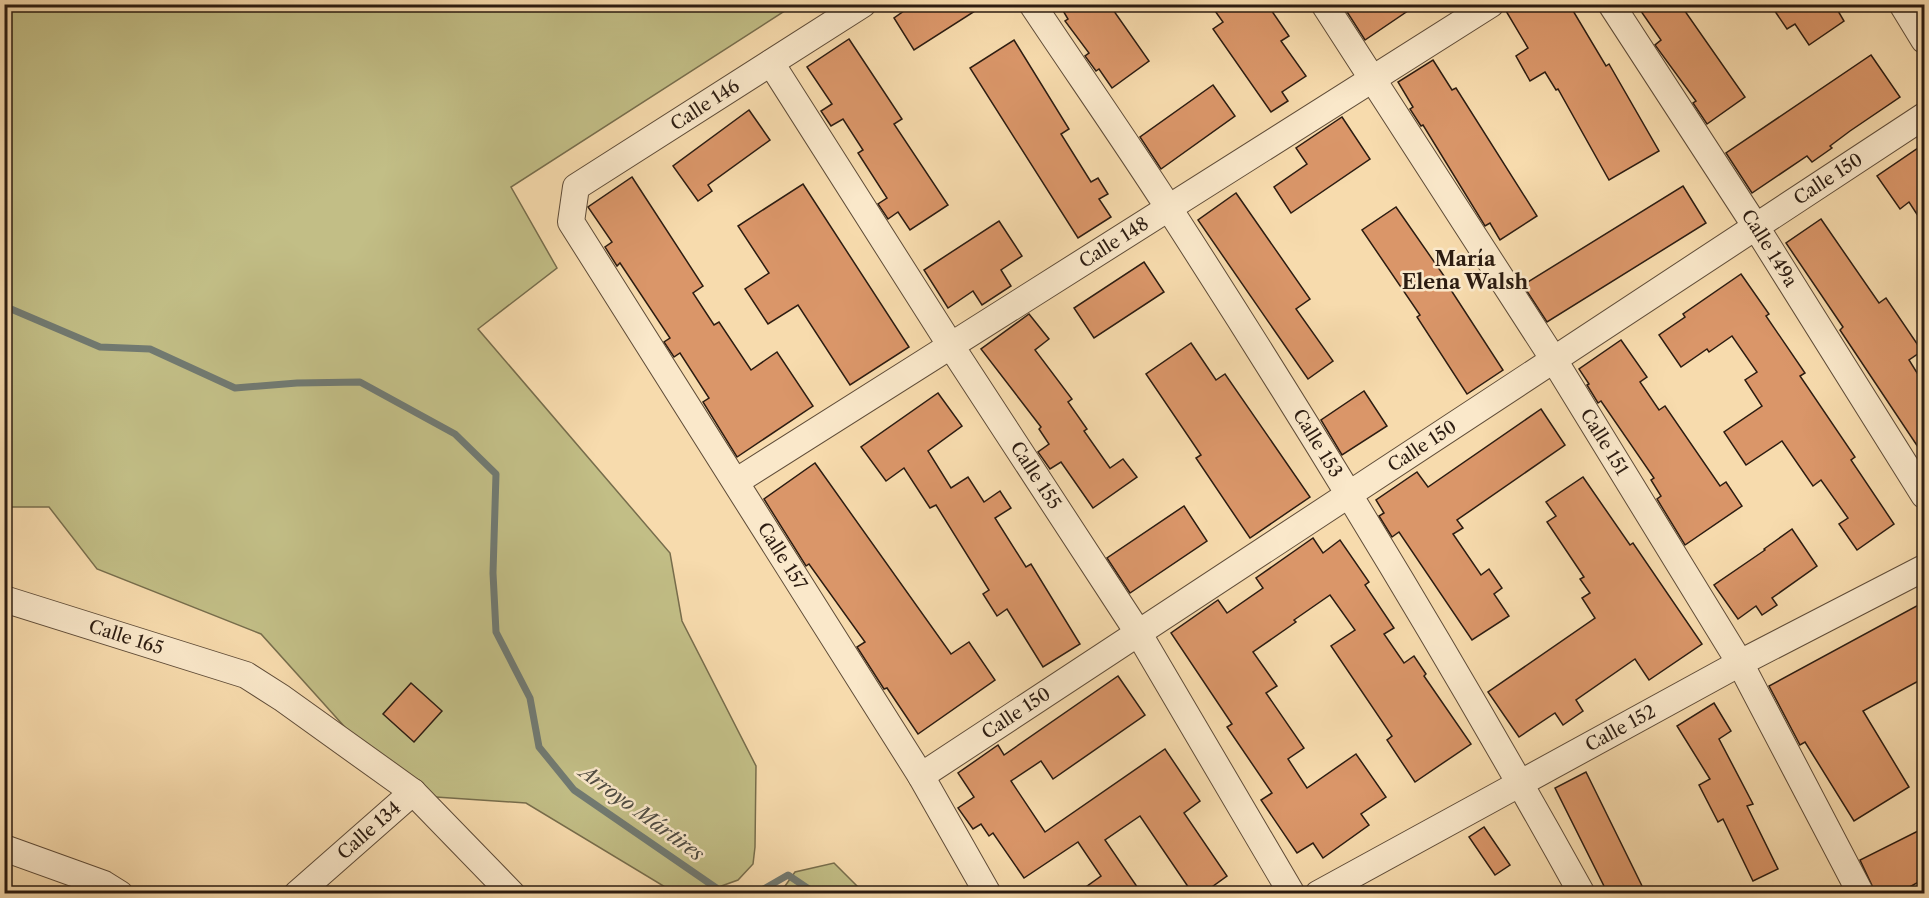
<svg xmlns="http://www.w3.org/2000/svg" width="1929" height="898" viewBox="0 0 1929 898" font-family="'Libre Caslon Text',serif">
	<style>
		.green { fill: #c2be86; stroke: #776d4c; stroke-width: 1.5 }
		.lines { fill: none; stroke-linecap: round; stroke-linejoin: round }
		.stream { stroke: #717a72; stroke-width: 7 }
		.building { fill: #da9669; stroke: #2c1c11; stroke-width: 1.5 }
		.street-casing { stroke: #5f4c38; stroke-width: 28 }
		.street { stroke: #fae8ca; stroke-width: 26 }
		.labels { text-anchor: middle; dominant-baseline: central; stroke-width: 5; stroke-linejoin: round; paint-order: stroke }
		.street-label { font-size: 18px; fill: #2c1c11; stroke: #fae8ca }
		.neighbourhood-label { font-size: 20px; font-weight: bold; fill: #2c1c11; stroke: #fae8ca }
		.water-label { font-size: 20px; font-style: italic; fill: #4e4b42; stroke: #fae8ca }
	</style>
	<rect width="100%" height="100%" fill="#f7dbad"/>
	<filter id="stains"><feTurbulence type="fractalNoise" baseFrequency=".00333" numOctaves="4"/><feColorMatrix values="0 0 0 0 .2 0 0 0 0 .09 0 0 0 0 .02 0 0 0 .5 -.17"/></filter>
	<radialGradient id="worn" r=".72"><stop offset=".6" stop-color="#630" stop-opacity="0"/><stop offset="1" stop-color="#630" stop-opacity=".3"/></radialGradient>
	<g class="green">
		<polygon points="4,5 794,5 511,187 557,268 478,329 670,553 682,621 756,766 755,847 753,864 738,880 702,893 675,893 526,803 406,795 261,634 97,569 49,507 5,507"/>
		<polygon points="834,863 864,893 780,893 795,872"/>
	</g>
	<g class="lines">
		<g class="stream">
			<polyline points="4,306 100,347 150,349 235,388 297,383 360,382 455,434 496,474 493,573 496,632 530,698 539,747 574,790 725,894"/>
			<polyline points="755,894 788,875 816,894"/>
		</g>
	</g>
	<g class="building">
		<polygon points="914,4 986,4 914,50 894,18"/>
		<polygon points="1059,4 1109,4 1149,61 1112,88 1099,69 1096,71 1085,56 1089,53 1065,21 1068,19"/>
		<polygon points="1210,4 1267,4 1289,36 1281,41 1306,76 1282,92 1288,101 1271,112 1213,29 1223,22"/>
		<polygon points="1342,4 1418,4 1365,40"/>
		<polygon points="1517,4 1569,4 1606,66 1609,64 1659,151 1609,180 1558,89 1556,90 1545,72 1530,81 1516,56 1528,48 1506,11"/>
		<polygon points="1636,4 1680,4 1745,97 1707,124 1693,103 1696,101 1655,45 1661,40"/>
		<polygon points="1770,4 1834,4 1844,21 1809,45 1795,24 1787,29"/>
		<polygon points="849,39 902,119 894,124 948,205 910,230 898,212 888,219 878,204 887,198 858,153 863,150 843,119 831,126 821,111 832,104 807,67"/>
		<polygon points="1014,40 1069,129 1061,134 1091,182 1098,178 1108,194 1099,199 1111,217 1078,238 970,68"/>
		<polygon points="1871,55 1900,97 1850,131 1830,146 1832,148 1812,162 1807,156 1752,193 1726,153"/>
		<polygon points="1433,60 1452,90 1456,88 1537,216 1500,240 1490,223 1485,226 1423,125 1421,126 1410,109 1413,107 1398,82"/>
		<polygon points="1213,85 1235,116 1161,169 1140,137"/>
		<polygon points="749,110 770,140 708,185 712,191 698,201 673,166"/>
		<polygon points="1342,117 1370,159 1291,213 1274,187 1307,164 1296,148"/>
		<polygon points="1924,144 1924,225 1909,202 1900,209 1877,176"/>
		<polygon points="632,177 703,286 693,293 714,325 719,322 751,370 777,352 813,406 737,457 703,402 709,398 680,353 674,357 664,342 670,338 620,263 617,266 605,247 612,242 588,207"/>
		<polygon points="803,184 909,347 850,385 798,305 768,324 745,289 769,273 738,226"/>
		<polygon points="1683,186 1706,223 1547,322 1523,285"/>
		<polygon points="1236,193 1310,299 1296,309 1333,361 1308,379 1198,220"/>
		<polygon points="1396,207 1451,286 1449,287 1503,370 1467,394 1417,317 1420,315 1362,230"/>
		<polygon points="1821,219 1879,303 1886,298 1922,351 1909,360 1924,384 1924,456 1840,330 1843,327 1786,243"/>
		<polygon points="999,221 1022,256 1001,270 1011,286 982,305 973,291 948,308 924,270"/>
		<polygon points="1144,262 1164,292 1094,338 1074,308"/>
		<polygon points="1741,274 1769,314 1766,316 1805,373 1800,376 1855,457 1851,460 1894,524 1857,550 1839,524 1848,518 1821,480 1813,486 1782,441 1746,465 1724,432 1762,406 1745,380 1757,372 1732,336 1709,352 1707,349 1681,367 1659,335 1685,317 1683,314"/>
		<polygon points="1029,314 1049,339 1035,350 1072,399 1068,402 1087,429 1084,431 1110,468 1123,459 1137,477 1093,508 1061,462 1050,469 1038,452 1049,444 1039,429 1041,427 981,349"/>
		<polygon points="1621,340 1647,377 1640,382 1659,410 1665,406 1720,486 1726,482 1742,506 1685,545 1657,499 1661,496 1651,480 1654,478 1601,401 1598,403 1587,385 1589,384 1579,369"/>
		<polygon points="1191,343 1216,380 1225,374 1310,497 1250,538 1196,458 1201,455 1146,374"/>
		<polygon points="1364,391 1387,426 1342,455 1321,420"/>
		<polygon points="938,393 962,426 928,451 951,488 968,477 984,502 1000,491 1011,508 995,518 1026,567 1031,564 1080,644 1043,667 1007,609 997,616 983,594 989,590 936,505 930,508 904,468 886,481 861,447"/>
		<polygon points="1541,409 1565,445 1457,520 1463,528 1453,534 1481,575 1489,569 1502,588 1494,594 1509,616 1472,640 1399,532 1392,537 1379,516 1384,513 1376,500 1417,472 1428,487"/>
		<polygon points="815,463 951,654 969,642 995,680 918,734 887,688 884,689 857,647 865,642 809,564 806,566 764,499"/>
		<polygon points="1583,477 1630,545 1633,543 1702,644 1649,680 1635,659 1576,700 1583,711 1563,725 1555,713 1519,737 1488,692 1595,618 1582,598 1590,593 1580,579 1584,577 1547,522 1556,516 1546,502"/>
		<polygon points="1184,506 1207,541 1130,593 1107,558"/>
		<polygon points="1792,529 1817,566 1772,598 1777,605 1762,615 1756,606 1738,619 1714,585 1765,550 1764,549"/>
		<polygon points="1313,538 1323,553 1340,540 1369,582 1365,585 1394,628 1384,634 1404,663 1414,656 1426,674 1424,676 1471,744 1415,782 1387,740 1392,736 1331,646 1355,630 1330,595 1294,620 1296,622 1253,652 1277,686 1266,693 1304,748 1288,759 1307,788 1356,754 1386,797 1361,814 1369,825 1323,858 1313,843 1297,853 1261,800 1272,793 1227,727 1232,724 1171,633 1218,600 1227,613 1263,588 1256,578"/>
		<polygon points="1924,602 1924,678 1863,711 1909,787 1854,821 1805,742 1800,745 1769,686"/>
		<polygon points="1118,676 1145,715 1053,779 1041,761 1011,781 1045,832 1165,749 1200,801 1184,813 1227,876 1202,894 1193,894 1140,816 1105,840 1142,894 1076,894 1101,876 1078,842 1024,878 993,833 989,836 981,824 973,829 958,808 974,797 958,773 998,745 1004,755"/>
		<polygon points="411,683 442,711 414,742 383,714"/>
		<polygon points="1714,703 1731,731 1719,739 1753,804 1747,806 1778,869 1753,881 1723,819 1718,822 1699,785 1710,779 1677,726"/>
		<polygon points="1586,772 1646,894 1608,894 1555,788"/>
		<polygon points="1484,827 1510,865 1495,875 1469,837"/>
		<polygon points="1924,828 1924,879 1897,894 1876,894 1860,860"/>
	</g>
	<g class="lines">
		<g class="street-casing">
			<g id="street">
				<path id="s1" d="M863,4L576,187L571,222L921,776L988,894"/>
				<path id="s2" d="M1032,4C1078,73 1125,140 1170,210C1314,433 1453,661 1582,894"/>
				<path id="s3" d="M1324,4L1554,360L1740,663L1861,894"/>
				<path id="s4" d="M1611,4L1756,227L1924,495"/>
				<polyline points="1902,4 1924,40"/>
				<path id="s5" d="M771,63L951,346L1139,634L1292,894"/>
				<path id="s6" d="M737,481L1491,4"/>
				<path id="s7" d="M4,599L246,675L282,698L413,792L512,894"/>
				<path id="s8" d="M921,776L1924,116"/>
				<polyline points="4,848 104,884 120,894"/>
				<path id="s9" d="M297,894L413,792"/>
				<path id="s10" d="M1318,894L1740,663L1924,568"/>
			</g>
		</g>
		<use href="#street" class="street"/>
	</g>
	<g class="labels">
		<g class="street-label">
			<text transform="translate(705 105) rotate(-33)">Calle 146</text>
			<text stroke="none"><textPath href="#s8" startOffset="1086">Calle 150</textPath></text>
			<text stroke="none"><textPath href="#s6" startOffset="446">Calle 148</textPath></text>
			<text stroke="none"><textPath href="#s4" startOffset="291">Calle 149a</textPath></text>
			<text stroke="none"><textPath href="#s3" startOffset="520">Calle 151</textPath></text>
			<text stroke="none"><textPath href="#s2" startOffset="524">Calle 153</textPath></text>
			<text stroke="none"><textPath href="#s8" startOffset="600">Calle 150</textPath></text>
			<text stroke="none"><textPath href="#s5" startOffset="490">Calle 155</textPath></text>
			<text stroke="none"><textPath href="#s1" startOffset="771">Calle 157</textPath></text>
			<text stroke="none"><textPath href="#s7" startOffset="128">Calle 165</textPath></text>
			<text stroke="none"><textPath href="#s8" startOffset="114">Calle 150</textPath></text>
			<text stroke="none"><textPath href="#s10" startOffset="345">Calle 152</textPath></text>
			<text stroke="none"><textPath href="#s9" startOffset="96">Calle 134</textPath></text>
		</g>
		<g class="neighbourhood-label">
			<text x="1465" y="259">María<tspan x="1465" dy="23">Elena Walsh</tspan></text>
		</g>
		<g class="water-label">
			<text transform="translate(642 813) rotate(36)">Arroyo Mártires</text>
		</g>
	</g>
	<rect width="1929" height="898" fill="none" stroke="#f7dbad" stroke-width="24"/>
	<rect x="6" y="6" width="1917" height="886" fill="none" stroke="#2c1c11" stroke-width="3"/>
	<rect x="12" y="12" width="1905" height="874" fill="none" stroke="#2c1c11" stroke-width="1.5"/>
	<rect width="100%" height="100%" filter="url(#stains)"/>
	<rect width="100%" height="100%" fill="url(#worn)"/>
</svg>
